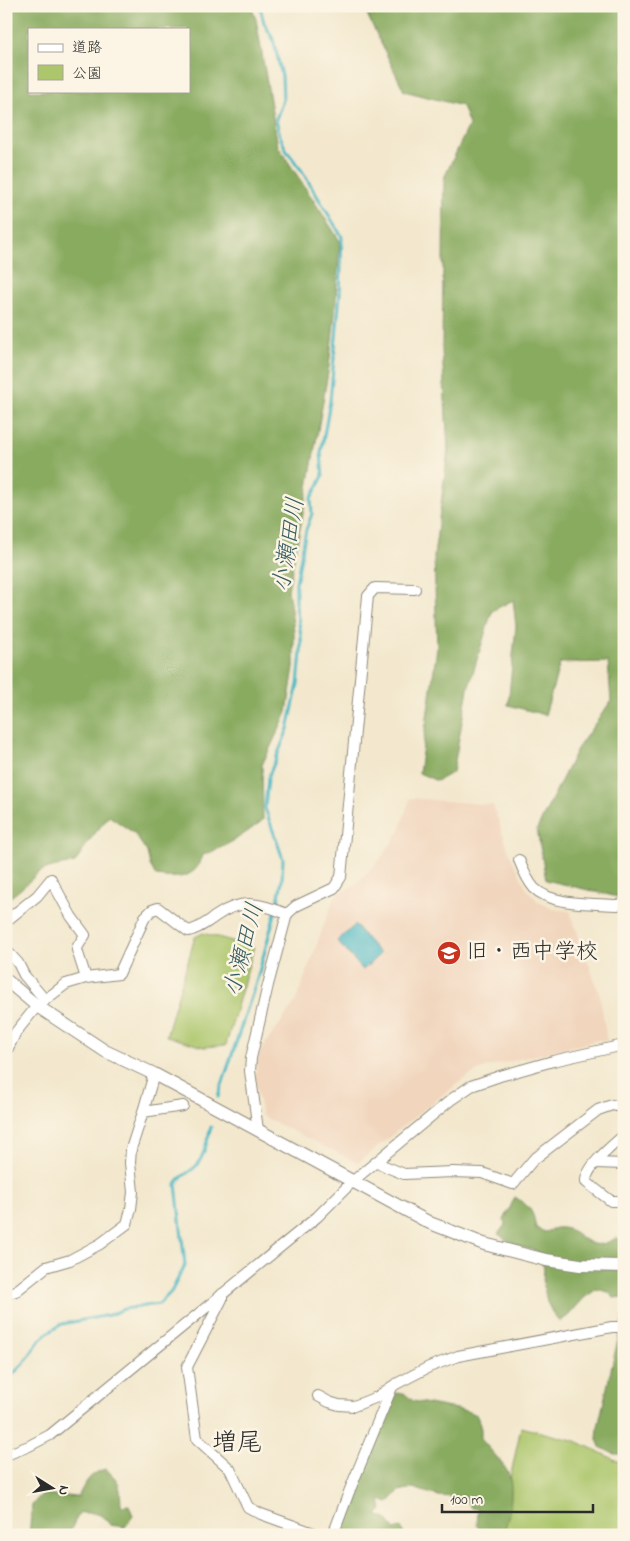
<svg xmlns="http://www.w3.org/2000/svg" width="630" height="1541" viewBox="0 0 630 1541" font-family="'Indie Flower','Klee One',sans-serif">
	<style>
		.built { fill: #f1d5bd }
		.green { fill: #acc66c; stroke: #6c784c }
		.forest { fill: #89ab60; stroke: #5a6b46; fill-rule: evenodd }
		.water { fill: #49b7c4; stroke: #3a7178 }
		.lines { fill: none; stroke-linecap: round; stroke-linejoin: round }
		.stream { stroke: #49b7c4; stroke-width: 3 }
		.minor-casing { stroke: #8f8a7c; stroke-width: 12 }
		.tertiary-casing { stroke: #8f8a7c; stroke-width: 14 }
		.minor { stroke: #fff; stroke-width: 10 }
		.tertiary { stroke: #fff; stroke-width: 12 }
		.labels { text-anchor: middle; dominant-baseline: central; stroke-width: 5; stroke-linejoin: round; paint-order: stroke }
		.poi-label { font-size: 22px; fill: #2b2b2b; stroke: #fcf5e5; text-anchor: start }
		.water-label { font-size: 24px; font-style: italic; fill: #365c61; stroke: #fcf5e5 }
		.quarter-label { font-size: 25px; fill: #2b2b2b; stroke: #fcf5e5 }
	</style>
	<rect width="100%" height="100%" fill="#fcf5e5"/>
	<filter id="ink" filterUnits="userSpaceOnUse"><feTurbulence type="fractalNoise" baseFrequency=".02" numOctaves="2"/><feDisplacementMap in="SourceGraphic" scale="10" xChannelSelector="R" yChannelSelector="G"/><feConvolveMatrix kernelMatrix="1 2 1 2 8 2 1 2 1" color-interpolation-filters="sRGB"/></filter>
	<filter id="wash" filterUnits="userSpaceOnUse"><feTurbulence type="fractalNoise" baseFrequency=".0096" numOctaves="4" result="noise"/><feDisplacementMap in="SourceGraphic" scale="20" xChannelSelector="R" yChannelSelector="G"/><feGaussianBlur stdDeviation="1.12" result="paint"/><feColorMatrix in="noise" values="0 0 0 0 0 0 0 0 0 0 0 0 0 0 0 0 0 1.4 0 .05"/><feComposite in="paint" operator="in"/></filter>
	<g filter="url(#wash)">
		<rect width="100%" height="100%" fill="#f3e8ce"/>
		<polygon class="built" points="410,798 493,805 510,855 528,891 538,901 552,909 570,911 600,996 607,1041 599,1040 487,1067 468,1076 424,1109 358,1163 262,1116 255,1079 259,1053 296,1001 333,900 337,894 354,886 378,862 399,832"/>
		<g class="green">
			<polygon points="203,933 254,947 226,1045 204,1047 166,1036 195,937"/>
			<polygon points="521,1427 576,1441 624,1464 624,1535 498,1535"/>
		</g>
		<g class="forest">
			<path d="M6,6H251L256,19L278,146L340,241L335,313L329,367L307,493L288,590L294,631V667L287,712L262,765L263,820C244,835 226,847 203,855C196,879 178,879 156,876L150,865L147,852L134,833L109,816L89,841L75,863C63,865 47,866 37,874C27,883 18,893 6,900ZM29,29H189V91H29Z"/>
			<polygon points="363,6 624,6 624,896 622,898 546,880 537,829 577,749 611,701 608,662 560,663 545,715 508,705 516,626 513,600 492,611 468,689 453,772 437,781 419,773 437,648 434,556 448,450 442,350 444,178 469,125 462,106 404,91"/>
			<path d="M515,1197C530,1207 533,1210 536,1228L545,1232C548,1231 553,1229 556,1228C583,1225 584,1258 616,1238L624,1241V1299L623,1297L614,1298L608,1292L597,1289L584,1298L568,1316L560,1321L554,1316L547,1302L543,1282L544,1268L537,1251L516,1246L498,1234L505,1225L504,1220Z"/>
			<polygon points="624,1313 624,1454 614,1454 600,1447 597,1439 598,1427"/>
			<path d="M396,1393L405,1394L413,1401L466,1411L477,1415L481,1429V1439C487,1446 505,1465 508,1473C515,1487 509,1521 502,1535H485L477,1526L478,1509L471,1508L463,1495L454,1497L438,1496L413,1488L399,1491L388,1503L380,1500L382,1510L377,1515L388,1520L394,1530L401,1528L404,1535H341L338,1530Z"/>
			<path d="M105,1469C121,1481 120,1486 121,1506L129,1505L133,1516L125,1527L110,1525L103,1516L94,1513H80L74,1523L69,1535H29L32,1505L42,1494L78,1497C85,1483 89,1474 105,1469Z"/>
		</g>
		<polygon class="water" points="355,925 380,954 363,970 337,941"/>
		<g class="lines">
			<g class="stream">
				<polyline points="218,1097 258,976 278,902 282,880 283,859 265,808 268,778 288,729 298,684 301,653 301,635 296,606 296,583 306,530 312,514 311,499 323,476 321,453 330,401 340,294 342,237 302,171 286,150 280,136 276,119 283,100 282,76 273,39 264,23 260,6"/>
				<path d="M6,1377L13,1374L24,1363L40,1340L49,1332L62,1324L109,1315L124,1309L159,1304L171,1292L185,1265L176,1184C180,1175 190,1173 197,1165C205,1155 207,1140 211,1127"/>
			</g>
		</g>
	</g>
	<g filter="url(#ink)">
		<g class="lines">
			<g class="minor-casing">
				<g id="minor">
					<path d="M519,860C523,870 527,880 534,888C552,906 593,903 617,905L624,904"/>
					<polyline points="6,921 37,896 51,879 71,916 85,935 78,946 77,950 86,978"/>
					<polyline points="6,950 18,963 24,975 45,1000"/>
					<path d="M6,1052L16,1032L37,1006L66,984L86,978L119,974L145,917L152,910L158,908L188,931C199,929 207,922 216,916C242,898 260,903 287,914L296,906L334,888L341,877L368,596L375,588L415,589"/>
					<polyline points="143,1112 183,1106"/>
					<polyline points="258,1130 250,1071 251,1058 268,985 287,914"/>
					<path d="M624,1135C613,1145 585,1167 586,1182L611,1201H624"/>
					<polyline points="377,1163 404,1174 453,1172 482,1173 513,1184 533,1160 598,1110 612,1105 624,1108"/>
					<polyline points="596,1163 624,1164"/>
					<polyline points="6,1294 16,1291 46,1267 70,1260 100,1244 127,1224 131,1209 133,1192 130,1163 131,1149 143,1112 154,1074"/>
					<polyline points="222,1294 222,1299 187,1367 197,1439 230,1469 248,1507 261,1514 319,1535"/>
					<polyline points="318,1396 329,1402 339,1405 354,1406 377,1397 396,1384 429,1367 458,1356 612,1327 624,1327"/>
					<polyline points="6,1455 29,1446 50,1435 317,1217 353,1181 452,1099 471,1086 500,1076 553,1061 624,1045"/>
					<polyline points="333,1535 349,1492 392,1387"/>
				</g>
			</g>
			<g class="tertiary-casing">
				<polyline id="tertiary" points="6,980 37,1006 105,1051 154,1074 430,1223 484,1244 546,1260 580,1265 624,1266"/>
			</g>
			<use href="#minor" class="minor"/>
			<use href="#tertiary" class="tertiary"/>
		</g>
	</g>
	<defs>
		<g id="school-disc" transform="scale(1.25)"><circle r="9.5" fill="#c8321e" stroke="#fcf5e5"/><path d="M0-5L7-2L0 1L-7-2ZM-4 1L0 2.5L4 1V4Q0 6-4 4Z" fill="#fff"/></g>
	</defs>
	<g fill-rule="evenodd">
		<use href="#school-disc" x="449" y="953"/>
	</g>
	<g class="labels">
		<g class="poi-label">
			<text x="466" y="953">旧・西中学校</text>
		</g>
		<g class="water-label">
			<text transform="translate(290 545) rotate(-81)">小瀬田川</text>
			<text transform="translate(245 950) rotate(-75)">小瀬田川</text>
		</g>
		<g class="quarter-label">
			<text x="237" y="1444">増尾</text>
		</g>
	</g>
	<rect width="630" height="1541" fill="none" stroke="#fcf5e5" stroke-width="25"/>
	<rect x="28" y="28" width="162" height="65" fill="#fcf5e5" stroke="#a8a49b"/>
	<rect x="38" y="44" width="25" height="8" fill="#ffffff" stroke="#a8a49b"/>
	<text x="72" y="52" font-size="15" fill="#2b2b2b">道路</text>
	<rect x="38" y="65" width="25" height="15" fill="#acc66c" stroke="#a8a49b"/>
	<text x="72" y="78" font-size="15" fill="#2b2b2b">公園</text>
	<g transform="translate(52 1488) rotate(101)" stroke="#fcf5e5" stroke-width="4" paint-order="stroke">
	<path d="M0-4L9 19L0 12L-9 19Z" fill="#2b2b2b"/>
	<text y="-8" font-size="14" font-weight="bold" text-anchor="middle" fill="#2b2b2b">N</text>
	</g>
	<path d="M442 1504v8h151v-8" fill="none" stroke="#2b2b2b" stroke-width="2.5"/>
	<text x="450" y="1504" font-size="15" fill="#2b2b2b" stroke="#fcf5e5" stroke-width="4" paint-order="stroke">100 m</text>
</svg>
